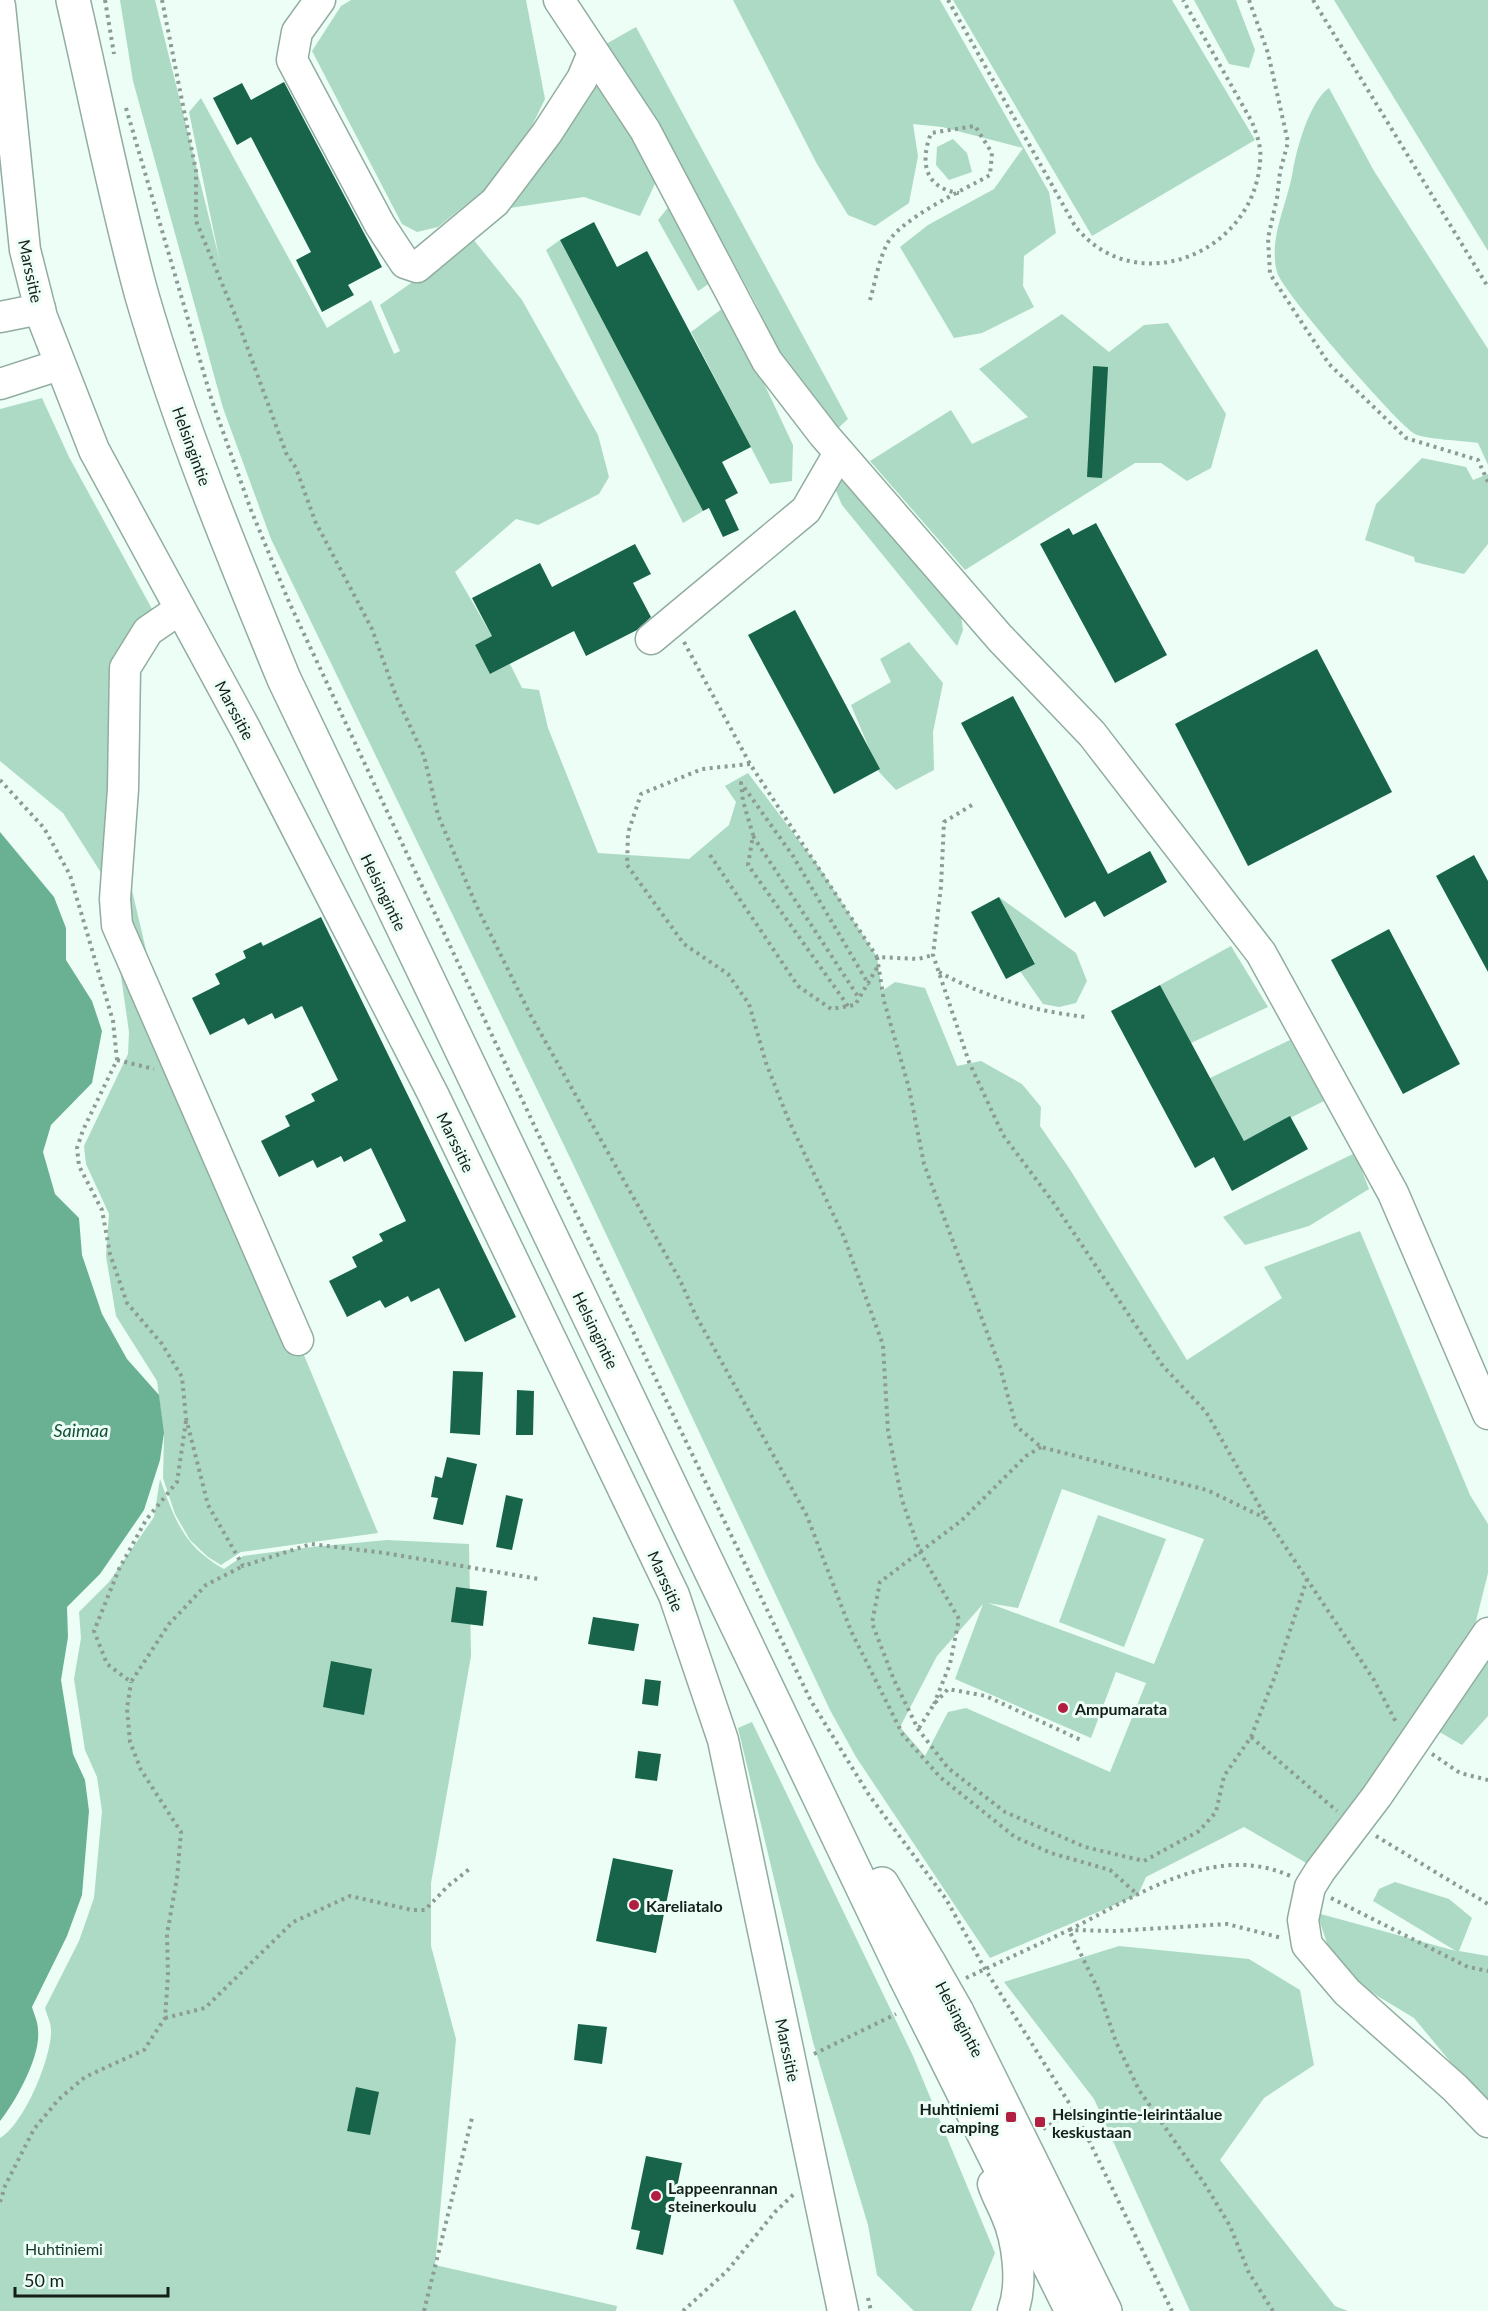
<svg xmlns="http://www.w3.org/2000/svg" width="1488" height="2311" viewBox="0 0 1488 2311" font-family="Lato,sans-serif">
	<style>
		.green { fill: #addac5; fill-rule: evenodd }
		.water { fill: #6ab193 }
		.building { fill: #18644a }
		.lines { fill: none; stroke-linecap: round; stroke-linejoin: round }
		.minor-casing { stroke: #91ada0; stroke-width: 33 }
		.major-casing { stroke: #91ada0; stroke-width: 36 }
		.path { stroke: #8c9b94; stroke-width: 4; stroke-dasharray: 3 4.5; stroke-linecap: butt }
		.minor { stroke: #fff; stroke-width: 30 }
		.major { stroke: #fff; stroke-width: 33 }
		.major-bridge-casing { stroke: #91ada0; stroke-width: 36; stroke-linecap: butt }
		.major-bridge { stroke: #fff; stroke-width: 33 }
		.poi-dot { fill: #b21f40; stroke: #ecfef5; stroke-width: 2 }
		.labels { text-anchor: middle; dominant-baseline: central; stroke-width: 6; stroke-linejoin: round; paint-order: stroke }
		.street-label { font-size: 16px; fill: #141f1a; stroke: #ecfef5 }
		.poi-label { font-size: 16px; font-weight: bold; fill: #141f1a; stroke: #ecfef5; text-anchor: start }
		.park-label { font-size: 16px; fill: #17382b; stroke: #ecfef5 }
		.water-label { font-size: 18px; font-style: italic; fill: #154f3a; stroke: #ecfef5 }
	</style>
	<rect width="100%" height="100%" fill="#ecfef5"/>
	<g class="green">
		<path d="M120,0H155L220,262L189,112L201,98L327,328L371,300L394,354L400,351L380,305L473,239L522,300L598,435L609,477L599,494L538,525L516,519L455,572L492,636L475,645L490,674L510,664L522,688L539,690L548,728L598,853L689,859L729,825L736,802L725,786L748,773L819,867L877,957L882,991L895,982L925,988L957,1066L981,1061L1022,1084L1041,1107L1040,1126L1071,1171L1187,1360L1282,1298L1264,1267L1360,1231L1470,1495L1488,1524V1573L1474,1629L1433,1703L1308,1864L1244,1827L1146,1877L1138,1895L990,1958L856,1757L830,1710L574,1166L271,539L223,408L133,81ZM1062,1489L1204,1539L1154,1664L988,1603L1018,1608ZM983,1604L955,1679L1091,1738L1116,1672L1146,1683L1110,1772L966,1708L948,1712L925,1756L900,1727L937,1656Z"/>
		<polygon points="351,0 526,0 545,99 531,128 493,183 438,227 417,232 402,224 312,51 341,6"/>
		<polygon points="733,0 940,0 1049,192 1056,233 1024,256 1023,286 1034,307 982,333 954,338 900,247 928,225 994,189 1023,148 942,127 913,124 918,156 909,203 875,226 848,215 817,164"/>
		<polygon points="953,0 1172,0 1255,140 1092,236"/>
		<polygon points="1194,0 1236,0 1255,50 1249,68 1229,64"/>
		<polygon points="1334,0 1488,0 1488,251"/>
		<polygon points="636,27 848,419 836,430 792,378 756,304 673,151 599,48"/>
		<polygon points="594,72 659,175 640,216 584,197 510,208 502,201"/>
		<path d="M1329,88L1374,171L1488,349V465L1478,443C1465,441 1424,439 1415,434C1397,424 1281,290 1277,272C1268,238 1288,203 1293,170C1297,147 1310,101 1329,88Z"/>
		<polygon points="953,139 967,153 972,172 949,180 936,165 937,147"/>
		<polygon points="679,194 722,275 698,291 658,220"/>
		<polygon points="560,240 703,511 683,523 546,250"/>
		<polygon points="727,305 793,445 792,481 770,484 691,332"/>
		<polygon points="1062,314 1109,352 1144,325 1168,323 1226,414 1211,468 1187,481 1161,463 1135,463 965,570 870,461 951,410 972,444 1028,417 979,369"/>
		<polygon points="42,398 69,457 158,620 146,630 105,879 63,813 0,761 0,409"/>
		<polygon points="1422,458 1466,467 1473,480 1488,474 1488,544 1464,574 1415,562 1414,557 1365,540 1376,504"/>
		<polygon points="840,478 854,484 961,615 963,630 957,646 842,505 833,484"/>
		<polygon points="909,642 943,683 933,732 934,770 896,790 879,772 851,705 891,682 880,659"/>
		<polygon points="130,882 160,1009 378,1533 241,1552 221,1565 208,1557 190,1540 175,1514 163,1478 164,1437 157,1381 116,1316 106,1256 109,1214 86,1164 84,1146 128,1054 129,1032 119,962"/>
		<polygon points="999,897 1076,953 1087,981 1076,1003 1059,1007 1043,1004 1020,971 1035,963"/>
		<polygon points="1231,946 1268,1007 1191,1043 1160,985"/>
		<polygon points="1290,1040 1324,1101 1244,1141 1210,1078"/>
		<polygon points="1355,1153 1369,1189 1309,1226 1245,1245 1223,1217"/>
		<path d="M160,1479C175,1520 184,1547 224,1569L243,1556L312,1547L387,1540L469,1544L471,1656L431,1883V1946L456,2039L435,2265L617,2306L616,2311H0V2138C24,2125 52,2057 51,2030C51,2023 47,2015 45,2008L79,1941L94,1898L102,1811L97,1777L85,1750L74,1679L81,1638L79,1612L109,1582L154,1517Z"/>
		<polygon points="1098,1515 1166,1539 1124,1647 1059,1622"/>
		<polygon points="1488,1654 1488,1716 1462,1745 1436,1730"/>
		<polygon points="752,1722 913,2056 995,2253 971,2311 914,2311 877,2275 868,2225 813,2042 738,1728"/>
		<polygon points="1395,1882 1449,1899 1472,1918 1459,1951 1488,1956 1488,2107 1414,2018 1336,1971 1317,1913 1456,1951 1373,1901 1379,1889"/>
		<polygon points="1119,1946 1249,1959 1300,1990 1314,2065 1264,2098 1220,2160 1335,2306 1348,2311 1190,2311 1094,2099 1004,1982"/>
	</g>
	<path class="water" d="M0,832L54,897L66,928V960L92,1001L102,1031L92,1083L51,1125L43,1152L55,1194L79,1218L82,1255L102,1314L127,1359L159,1395L164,1433L160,1460L144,1510L100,1574L67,1607L68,1637L61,1680L73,1754L85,1780L89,1811L82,1895L67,1936L32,2007C34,2014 38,2022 38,2030C41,2056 16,2101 0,2121Z"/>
	<g class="building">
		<polygon points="284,82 382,267 348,285 354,295 322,312 296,260 311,252 251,137 237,145 213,98 242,83 251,100"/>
		<polygon points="594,222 617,267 647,251 751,447 722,462 738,493 725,500 739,530 723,537 709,508 703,511 560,240"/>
		<polygon points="1093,366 1108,367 1102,478 1087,477"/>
		<polygon points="1096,523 1167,655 1115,683 1040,544 1069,528 1073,535"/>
		<polygon points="635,544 651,574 633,583 651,617 637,630 586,656 574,631 490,674 475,645 492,636 472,598 540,563 552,587"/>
		<polygon points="795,610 880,769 834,794 748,635"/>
		<polygon points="1317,649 1392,792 1248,866 1175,724"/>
		<polygon points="1013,696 1108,874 1150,851 1167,882 1104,917 1095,901 1065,918 961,723"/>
		<polygon points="1474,855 1488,881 1488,972 1436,876"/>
		<polygon points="999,897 1035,964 1006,979 971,912"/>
		<polygon points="321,917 516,1317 465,1342 439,1288 411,1302 408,1296 385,1308 380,1300 347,1317 329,1281 357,1267 352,1257 383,1241 379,1234 406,1221 371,1148 344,1162 341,1156 317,1168 313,1160 279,1177 261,1141 290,1126 285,1116 315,1101 311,1094 338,1080 302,1006 275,1019 272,1013 248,1025 244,1018 210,1035 192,998 220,984 215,974 246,958 243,951 261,942 263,946"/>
		<polygon points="1389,929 1460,1064 1403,1094 1331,960"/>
		<polygon points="1160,985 1244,1141 1290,1116 1308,1149 1232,1191 1214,1157 1195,1168 1111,1011"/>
		<polygon points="453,1371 483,1372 480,1435 450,1433"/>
		<polygon points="517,1390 534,1391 533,1435 516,1435"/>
		<polygon points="447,1457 477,1464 463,1525 433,1519 438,1498 431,1497 435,1476 442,1478"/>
		<polygon points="506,1495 523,1499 512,1550 496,1547"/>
		<polygon points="456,1587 487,1591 483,1626 451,1622"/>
		<polygon points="593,1617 639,1624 634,1651 588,1644"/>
		<polygon points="331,1661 372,1669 364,1715 323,1707"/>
		<polygon points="645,1679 661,1681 658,1706 642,1704"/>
		<polygon points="638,1751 661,1754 657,1781 635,1778"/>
		<polygon points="613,1858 673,1870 656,1953 596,1941"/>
		<polygon points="578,2024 607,2027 602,2064 574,2060"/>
		<polygon points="356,2087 379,2092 370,2135 347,2131"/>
		<polygon points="646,2156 682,2163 663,2255 636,2249 640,2231 631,2229"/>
	</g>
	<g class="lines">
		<g class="minor-casing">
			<g id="minor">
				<polyline points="320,0 297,32 292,60 380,225 405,263 417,267 495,202 547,133 582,79 593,53"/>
				<polyline points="559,0 645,130 767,361 824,435 1000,638 1092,734 1261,953 1393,1193 1488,1414"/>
				<polyline points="0,6 25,250 42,317 94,450 245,728 433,1094 674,1595 723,1740 843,2311"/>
				<polyline points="0,317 40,309"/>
				<polyline points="0,384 59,365"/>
				<polyline points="180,609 148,631 125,668 123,789 115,899 117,925 298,1340"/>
				<polyline points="651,639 806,510 839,453"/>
				<polyline points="1488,1633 1377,1796 1320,1871 1310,1887 1303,1920 1307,1945 1347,1992 1455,2088 1488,2122"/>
				<path d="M993,2184C996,2194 1002,2204 1006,2214C1018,2241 1023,2284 1013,2311"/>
			</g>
		</g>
		<g class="major-casing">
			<g id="major">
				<path d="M73,0C96,99 115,198 142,296C180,427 232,553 284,679L905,1976"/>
				<polyline points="882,1884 929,1963"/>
				<polyline points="957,2012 1105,2311"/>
				<polyline points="930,2026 1072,2311"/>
			</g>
		</g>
		<g class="path">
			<polyline points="105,0 114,54"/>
			<polyline points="162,0 196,171 196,221 238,322 286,453 296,468 315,521 372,629 396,696 424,756 438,815 476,905 531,1016 680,1280 695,1314 807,1516 851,1631 903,1735 940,1777 1015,1837 1051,1853 1110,1870 1138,1895"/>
			<path d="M948,0L1075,226C1134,301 1253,255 1260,162C1262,148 1257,135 1252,122L1183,0"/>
			<polyline points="1249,0 1268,53 1288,142 1280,172 1277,198 1268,238 1270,274 1329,364 1406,438 1478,460 1488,482"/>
			<polyline points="1313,0 1488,287"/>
			<polyline points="126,108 212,401 251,510 289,602 549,1157 811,1701 869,1795 946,1899 985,1969 1076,2114 1172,2311"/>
			<path d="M870,300C875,283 878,263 886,246C898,219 964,190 990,175L992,153L975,126L931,133C920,162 924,188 959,193"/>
			<polyline points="684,642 750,764 877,957 918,959 933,955"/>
			<polyline points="750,764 702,769 641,794 628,833 627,865 684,944 728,974 749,1004 766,1063 789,1121 844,1237 883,1345 888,1431 902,1500 920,1552 959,1619 950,1664 934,1704"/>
			<polyline points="0,780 44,828 70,875 113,1021 117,1060 83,1130 77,1148 79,1166 102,1210 110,1254 127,1303 162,1344 182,1377 186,1418 208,1505 243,1566 311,1544 385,1553 539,1579"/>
			<polyline points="972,805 944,822 941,886 933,955 969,1062 1003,1135 1053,1202 1163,1366 1206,1412 1267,1519"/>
			<polyline points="753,836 859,998"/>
			<polyline points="710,855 798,986 831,1009 855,1005 878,966"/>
			<polyline points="877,957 884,1001 909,1088 924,1164 1000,1367 1016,1426 1041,1447 1207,1490 1267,1519 1374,1680 1397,1724"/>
			<path d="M939,972C985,997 1033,1011 1086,1017"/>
			<polyline points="848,1006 748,865 753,835 743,801 741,783 793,856 869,985"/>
			<polyline points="117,1060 154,1069"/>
			<polyline points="186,1421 177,1482 146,1520 119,1569 94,1631 107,1664 131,1682 169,1624 206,1585 243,1566"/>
			<polyline points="1041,1447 1026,1456 961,1521 880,1582 872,1623 894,1680 918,1729 948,1768 1005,1812 1085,1847 1144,1861 1199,1831 1216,1812 1224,1776 1251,1737 1337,1811"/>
			<polyline points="919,1728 934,1704 948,1689 986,1696 1083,1741"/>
			<polyline points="1251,1737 1275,1676 1307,1579"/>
			<polyline points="1432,1754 1460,1773 1488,1780"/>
			<polyline points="1376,1836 1488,1904"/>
			<polyline points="1331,1898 1468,1967 1488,1971"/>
			<polyline points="966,1978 1069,1930 1115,1931 1227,1924 1282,1938"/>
			<polyline points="165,2018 205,2008 293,1922 350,1896 412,1910 425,1910 448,1886 472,1867"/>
			<polyline points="814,2054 896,2014"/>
			<polyline points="1043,2129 1073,2111"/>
			<polyline points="0,2202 5,2186 34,2129 59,2099 85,2077 144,2050 165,2018 168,1975 167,1934 177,1878 181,1832 141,1770 130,1742 127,1709 131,1682"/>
			<polyline points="868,2298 871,2311"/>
			<polyline points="424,2311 472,2118"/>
			<polyline points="683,2311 727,2271 775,2212 794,2194"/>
			<path d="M1273,2311L1249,2273L1230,2226L1206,2186L1139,2090L1116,2042L1098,1989L1069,1930C1136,1897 1214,1841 1290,1876"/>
		</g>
		<use href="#minor" class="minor"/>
		<use href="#major" class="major"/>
		<g class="major-bridge-casing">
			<g id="major-bridge">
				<polyline points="929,1963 957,2012"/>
				<polyline points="905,1976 930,2026"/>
			</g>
		</g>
		<use href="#major-bridge" class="major-bridge"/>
	</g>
	<g class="poi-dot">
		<circle cx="1063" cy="1708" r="6"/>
		<circle cx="634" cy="1905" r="6"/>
		<rect x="1005" y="2111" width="12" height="12" rx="3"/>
		<rect x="1034" y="2116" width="12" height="12" rx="3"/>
		<circle cx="656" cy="2196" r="6"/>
	</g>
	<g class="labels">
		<g class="street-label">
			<text transform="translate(31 271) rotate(78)">Marssitie</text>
			<text transform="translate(192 446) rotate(70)">Helsingintie</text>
			<text transform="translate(235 710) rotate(62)">Marssitie</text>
			<text transform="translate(384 892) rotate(64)">Helsingintie</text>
			<text transform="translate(456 1142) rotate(64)">Marssitie</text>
			<text transform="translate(596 1330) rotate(64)">Helsingintie</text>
			<text transform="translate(666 1581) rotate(66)">Marssitie</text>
			<text transform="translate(960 2019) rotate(62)">Helsingintie</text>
			<text transform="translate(788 2050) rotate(78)">Marssitie</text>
		</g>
		<g class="poi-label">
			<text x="1075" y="1708">Ampumarata</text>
			<text x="646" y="1905">Kareliatalo</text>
			<text x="999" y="2108" text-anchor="end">Huhtiniemi<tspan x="999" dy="18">camping</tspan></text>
			<text x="1052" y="2113">Helsingintie-leirintäalue<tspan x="1052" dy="18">keskustaan</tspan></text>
			<text x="668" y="2187">Lappeenrannan<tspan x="668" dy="18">steinerkoulu</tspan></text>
		</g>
		<g class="park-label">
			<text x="64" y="2248">Huhtiniemi</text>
		</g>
		<g class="water-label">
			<text x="81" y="1430">Saimaa</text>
		</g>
	</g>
	<path d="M15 2287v9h153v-9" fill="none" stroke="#141f1a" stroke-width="3"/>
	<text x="24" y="2287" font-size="18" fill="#141f1a" stroke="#ecfef5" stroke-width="4.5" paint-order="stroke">50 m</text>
</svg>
